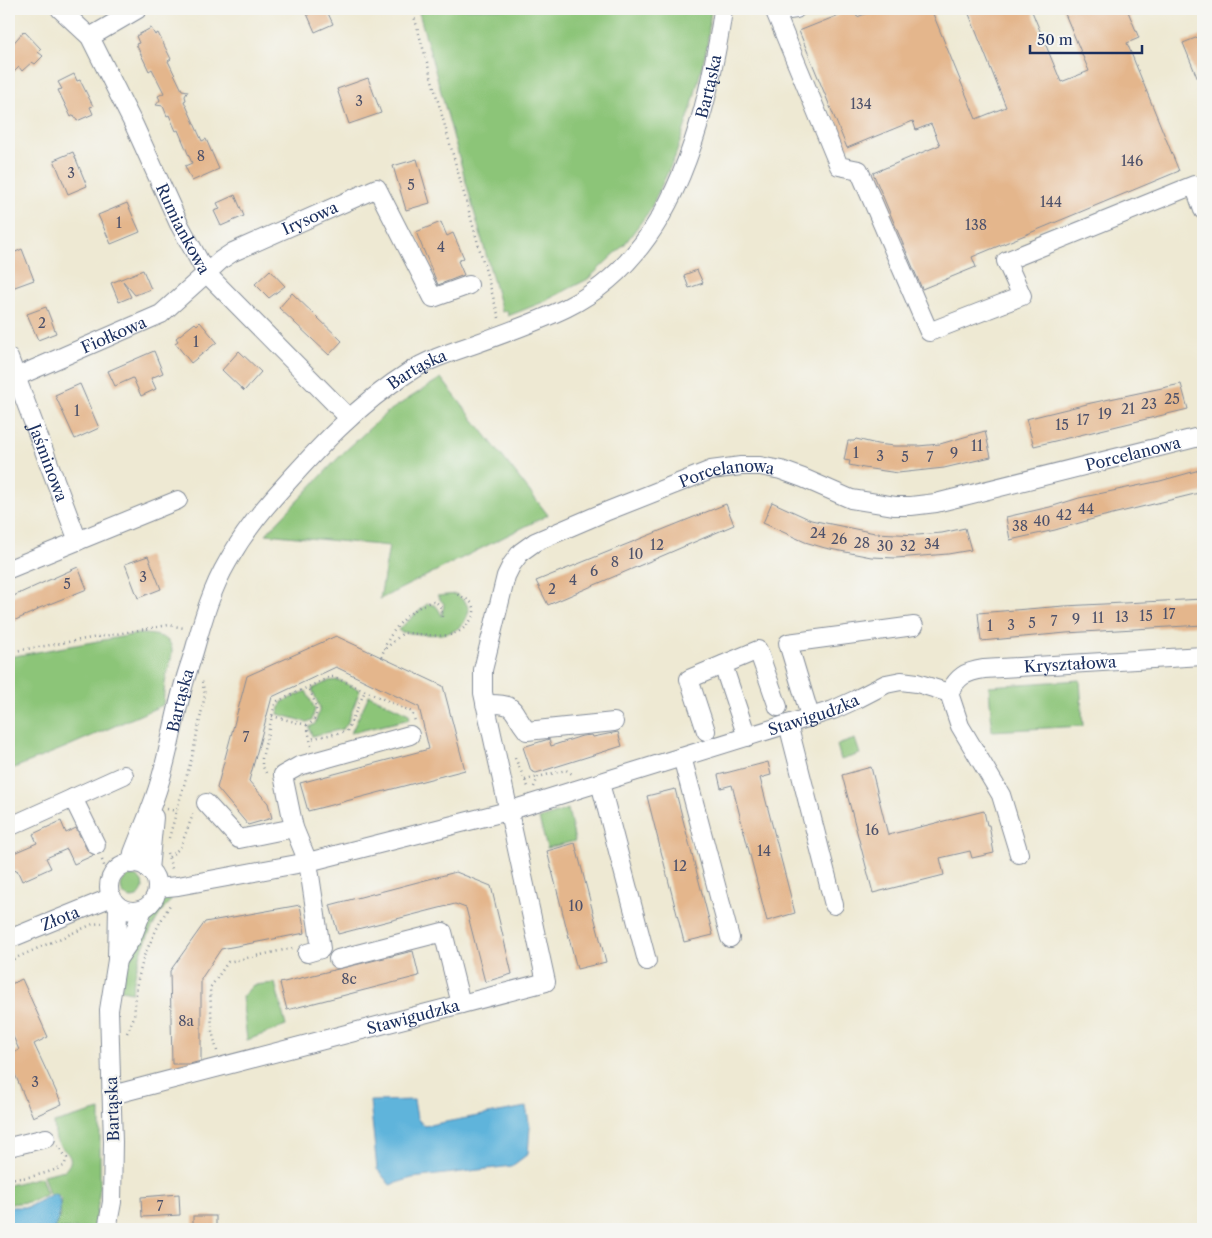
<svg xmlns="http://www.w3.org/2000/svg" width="1212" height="1238" viewBox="0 0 1212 1238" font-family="'Libre Caslon Text',serif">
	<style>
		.green { fill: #8cc578; stroke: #547a6b }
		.water { fill: #5fb4db; stroke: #3d729c }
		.building { fill: #e4b68c }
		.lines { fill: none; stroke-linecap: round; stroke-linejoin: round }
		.minor-casing { stroke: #848c98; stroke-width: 20 }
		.path { stroke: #848c98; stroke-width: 2.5; stroke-dasharray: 1 4; stroke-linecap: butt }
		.minor { stroke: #fff; stroke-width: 18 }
		.labels { text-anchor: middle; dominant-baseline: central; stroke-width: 4.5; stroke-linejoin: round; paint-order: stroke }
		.number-label { font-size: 14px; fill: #4d516a }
		.street-label { font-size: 16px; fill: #1b2f5e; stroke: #f6f6f2 }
	</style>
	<rect width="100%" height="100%" fill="#f6f6f2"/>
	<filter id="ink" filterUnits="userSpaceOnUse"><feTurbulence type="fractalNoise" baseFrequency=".02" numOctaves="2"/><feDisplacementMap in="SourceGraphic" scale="10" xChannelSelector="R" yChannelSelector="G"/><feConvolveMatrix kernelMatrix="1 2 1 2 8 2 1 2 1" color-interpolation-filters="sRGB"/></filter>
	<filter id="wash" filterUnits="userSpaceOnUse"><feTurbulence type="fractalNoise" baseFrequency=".0096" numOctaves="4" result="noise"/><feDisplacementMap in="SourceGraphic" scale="20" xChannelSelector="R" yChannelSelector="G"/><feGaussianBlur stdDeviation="1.12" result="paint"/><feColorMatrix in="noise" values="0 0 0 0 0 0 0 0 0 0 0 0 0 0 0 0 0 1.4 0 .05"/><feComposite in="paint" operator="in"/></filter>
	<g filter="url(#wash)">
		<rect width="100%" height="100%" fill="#eee9d3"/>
		<g class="green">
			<polygon points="418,9 711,9 707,47 691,109 675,157 650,210 624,245 588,279 541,303 508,316 507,310 502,312"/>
			<polygon points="441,378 548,515 380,599 389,546 266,534 341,455 386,413"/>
			<path d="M456,594L466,603L469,610C462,643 425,634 401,632L398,630L427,604C437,604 438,608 442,616L444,604L437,596Z"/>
			<path d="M137,634C149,634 172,634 172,651C172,659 168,669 166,677C164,686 164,696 163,705L64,748L9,770V657Z"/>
			<polygon points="338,680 360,690 347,724 343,729 312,736 309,727 315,724 320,708 312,689 329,681"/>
			<polygon points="1080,680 1083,726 992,731 989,686"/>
			<polygon points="306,691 315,709 312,720 307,722 278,714 282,702"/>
			<polygon points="369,695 409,714 410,719 351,733"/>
			<polygon points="855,739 860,754 841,760 837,745"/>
			<polygon points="568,809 575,841 547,848 539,819"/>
			<circle cx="132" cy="887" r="11"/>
			<path d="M170,896L171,901C165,905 161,912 157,919C143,942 136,965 132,992L121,990C125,969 136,931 149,913C154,905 162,900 170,896Z"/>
			<polygon points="275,983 286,1026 247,1040 242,997 253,985"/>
			<path d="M100,1110V1186L95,1229H55L60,1216L61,1198L56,1193L49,1194L43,1175L65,1170C78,1157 64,1152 58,1143C54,1138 55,1129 54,1123Z"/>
			<polygon points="41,1177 47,1194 28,1202 9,1204 9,1185"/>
		</g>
		<g class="water">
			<polygon points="414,1100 417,1118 424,1126 526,1107 530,1127 528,1154 512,1166 412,1178 390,1185 377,1169 370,1101"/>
			<path d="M52,1194H57C63,1204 59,1219 54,1229H11L9,1227V1207H28Z"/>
		</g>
		<g id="blocks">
			<g class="building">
				<polygon points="305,9 326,9 333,24 315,32"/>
				<polygon points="854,9 857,17 878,9 931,9 976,119 1006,107 967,9 1031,9 1061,82 1089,71 1063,9 1127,9 1139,38 1127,43 1179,171 972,257 976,267 922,289 873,173 940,145 931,124 916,130 913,121 847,148 799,31"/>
				<polygon points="151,28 155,35 158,33 171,59 168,61 182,90 188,91 185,96 186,100 184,101 202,141 206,139 219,169 192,181 185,166 192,163 178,130 176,131 169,115 167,116 163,106 156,105 160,100 158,96 164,93 152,69 149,71 136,44 139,43 136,36"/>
				<polygon points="24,31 41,49 38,52 43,56 35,64 32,62 22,71 19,67 9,77 9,48"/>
				<polygon points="1203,35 1203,92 1183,43"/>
				<polygon points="74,74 77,81 80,80 93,106 90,107 93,114 77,121 74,115 71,117 58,90 62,89 58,82"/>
				<polygon points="368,78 381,113 349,124 337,89"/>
				<polygon points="73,152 87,186 68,194 54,160"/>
				<polygon points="417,159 430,203 406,210 393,166"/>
				<polygon points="235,195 244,216 221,226 214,211 220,209 217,203"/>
				<polygon points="127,203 140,232 111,244 98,215"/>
				<polygon points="441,222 447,236 453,233 464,258 458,261 464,275 438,285 416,232"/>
				<polygon points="22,249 34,280 12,288 9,280 9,255"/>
				<polygon points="143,270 151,289 135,295 123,281 131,297 119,302 111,283"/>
				<polygon points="270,270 285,286 269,298 255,284"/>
				<polygon points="697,270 703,283 689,288 684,275"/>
				<polygon points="292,293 342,341 329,355 279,308"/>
				<polygon points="46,307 56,333 38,340 27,314"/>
				<polygon points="200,322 217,342 191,363 175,343 178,341 176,338 195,323 197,325"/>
				<polygon points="154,351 163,373 151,378 156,389 141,396 133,378 115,386 108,371"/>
				<polygon points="239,351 261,372 244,391 222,370"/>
				<polygon points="80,384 99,428 75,439 55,395"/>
				<polygon points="1181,384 1188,409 1034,446 1026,419 1091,403"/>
				<polygon points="985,431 991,457 944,468 898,473 864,468 849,465 850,461 844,460 848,441 854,441 856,439 877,444 894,446 918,446 940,444"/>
				<polygon points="1203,469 1203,492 1100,517 1055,530 1010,540 1006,517 1050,507 1079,498 1160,481"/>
				<polygon points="772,502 811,520 875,533 918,535 942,533 965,528 971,550 948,554 896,558 871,557 825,548 805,542 763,523"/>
				<polygon points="726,504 734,525 548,605 536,581"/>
				<polygon points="148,556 161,589 138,598 125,564"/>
				<polygon points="78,567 87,589 37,609 38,610 11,622 9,615 9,598"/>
				<polygon points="1203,599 1203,625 1066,633 981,641 978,613 1064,606"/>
				<polygon points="336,636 443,686 465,770 308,811 300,783 429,749 419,707 336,667 272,697 249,781 268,803 272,818 248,825 217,788 247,676"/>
				<polygon points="618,732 622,746 536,773 531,771 523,747 549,739 551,746 582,736 592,735 593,737"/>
				<polygon points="768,762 771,775 760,778 795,913 767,921 732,785 721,788 718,775"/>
				<polygon points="871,767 888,835 984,811 987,825 989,825 994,853 972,858 970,851 940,858 944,875 873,893 842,775"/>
				<polygon points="675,789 713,935 684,942 647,796"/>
				<polygon points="61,821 66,833 76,828 87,850 94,855 74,864 67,849 46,858 51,868 22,881 17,870 9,873 9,855 37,843 33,834"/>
				<polygon points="575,843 606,962 577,969 547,851"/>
				<polygon points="456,872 491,886 512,974 485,982 466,908 455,904 338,934 330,905"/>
				<polygon points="300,905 305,933 221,949 201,979 201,1061 190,1064 172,1064 170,971 205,922"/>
				<polygon points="413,951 419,976 287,1010 280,983"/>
				<polygon points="22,979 48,1037 34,1044 62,1104 33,1117 9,1060 9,1055 19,1050 9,1027 9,985"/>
				<polygon points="179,1194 180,1215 142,1217 141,1197"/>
				<rect x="193" y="1216" width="23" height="13"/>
			</g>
		</g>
	</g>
	<g filter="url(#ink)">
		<use href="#blocks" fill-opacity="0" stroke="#848c98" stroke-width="1"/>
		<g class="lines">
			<g class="minor-casing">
				<g id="minor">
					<path id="s1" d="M60,9L90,37L134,125L179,224L206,273L349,418"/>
					<polyline points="774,9 839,166 859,170 929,332 1022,296 1006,261 1194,185 1203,210"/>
					<polyline points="774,9 782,11 796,9"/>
					<polyline points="90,37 138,9"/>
					<path id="s2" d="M9,358L78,541"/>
					<path id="s3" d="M9,380L161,314L221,260L233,252L377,188L433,298L469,285"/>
					<polyline points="9,569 178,500"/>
					<polyline points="723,665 747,737"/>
					<path id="s4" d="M949,693C958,676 965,672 984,669L1203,656"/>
					<path d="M485,704C519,703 509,709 527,731L614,722"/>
					<polyline points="810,716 788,643 914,626"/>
					<polyline points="788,724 834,905"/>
					<polyline points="706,731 689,679 758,650 778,707"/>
					<polyline points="682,757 730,938"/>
					<polyline points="600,783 647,961"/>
					<polyline points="73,798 96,845"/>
					<polyline points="206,803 239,839 294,828"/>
					<polyline points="9,827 124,775"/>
					<circle cx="133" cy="887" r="24"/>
					<path id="s5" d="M131,864L133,853C142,829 153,806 160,781C170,748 175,713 185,680C188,669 192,659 195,648C203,619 212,588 228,561C241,538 258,515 276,495C316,450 358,404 409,372C429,359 452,352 475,344C506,333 537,322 566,308C651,266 687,177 708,90C714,63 720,36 723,9"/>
					<polyline points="149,870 154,817"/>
					<path id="s6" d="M157,888L178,886L308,862L508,811L833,710L857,699L886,684L901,681L917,683L949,693L960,726L1001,795L1019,854"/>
					<path id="s7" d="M9,939L112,897"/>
					<polyline points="307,953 321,949 308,862 294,828 283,775 299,766 410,735"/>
					<polyline points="338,959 443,932 461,1004"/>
					<polyline points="117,960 132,938 143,909"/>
					<path id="s8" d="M112,1095L546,982L483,693V670L506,576L512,564L521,552L535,542L605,512L711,470L741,466H760L781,470L803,478L851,499L895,506H911L936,503L1203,436"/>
					<polyline points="9,1147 46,1138"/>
					<polyline points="107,1229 112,1202 113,1142 109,1010 117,960 118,906"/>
				</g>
			</g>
			<g class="path">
				<polyline points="412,9 499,318"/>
				<path d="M384,649C391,629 413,606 434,601C441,605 442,609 442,617"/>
				<polyline points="9,652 169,625 184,628"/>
				<path d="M381,657L384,650L403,633C419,633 439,638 454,634C463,631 476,618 474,608C473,601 462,597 456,594"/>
				<path d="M272,716L307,725C324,718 313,699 309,687"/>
				<polyline points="307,725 310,739"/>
				<polyline points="311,746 310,739 347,731 365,691"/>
				<polyline points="515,758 529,789"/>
				<polyline points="266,773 262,765 262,758 275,704 278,701 330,677 334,677 412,712 415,721"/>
				<polyline points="525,780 538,777"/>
				<polyline points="534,787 538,777 566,770 572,774"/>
				<polyline points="167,809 177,811"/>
				<polyline points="169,838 192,757 205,695 202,681"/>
				<polyline points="167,853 173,872"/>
				<polyline points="169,857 180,848 194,812"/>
				<polyline points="102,860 105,868"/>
				<polyline points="9,961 93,924 102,923"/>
				<polyline points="127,1033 134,1017 137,983 144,956 158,926 171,903"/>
				<polyline points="217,1051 212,1031 210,988 228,962 293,948"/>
				<path d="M9,1178C24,1180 49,1173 64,1166L67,1158L58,1146"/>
			</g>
			<use href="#minor" class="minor"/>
		</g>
	</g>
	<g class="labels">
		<g class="number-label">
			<text x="359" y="101">3</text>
			<text x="861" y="104">134</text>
			<text x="201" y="156">8</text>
			<text x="1132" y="161">146</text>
			<text x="71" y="173">3</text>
			<text x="411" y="185">5</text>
			<text x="1051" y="202">144</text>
			<text x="119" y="223">1</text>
			<text x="976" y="225">138</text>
			<text x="441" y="247">4</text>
			<text x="42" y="323">2</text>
			<text x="196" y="342">1</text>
			<text x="1172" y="399">25</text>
			<text x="1149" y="404">23</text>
			<text x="1128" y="409">21</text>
			<text x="77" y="411">1</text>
			<text x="1105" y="414">19</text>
			<text x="1083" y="420">17</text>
			<text x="1062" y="425">15</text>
			<text x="977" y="446">11</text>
			<text x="856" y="453">1</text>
			<text x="954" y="453">9</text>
			<text x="880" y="456">3</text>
			<text x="905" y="457">5</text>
			<text x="930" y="457">7</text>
			<text x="1086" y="509">44</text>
			<text x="1064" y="515">42</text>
			<text x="1042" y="521">40</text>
			<text x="1020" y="526">38</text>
			<text x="818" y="533">24</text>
			<text x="839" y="539">26</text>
			<text x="862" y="543">28</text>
			<text x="932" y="544">34</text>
			<text x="657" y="545">12</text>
			<text x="885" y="546">30</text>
			<text x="908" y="546">32</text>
			<text x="636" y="554">10</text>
			<text x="615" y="562">8</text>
			<text x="594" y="571">6</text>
			<text x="143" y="577">3</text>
			<text x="573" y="580">4</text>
			<text x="67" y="584">5</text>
			<text x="552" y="589">2</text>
			<text x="1169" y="614">17</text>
			<text x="1146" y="616">15</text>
			<text x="1122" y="617">13</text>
			<text x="1098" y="618">11</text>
			<text x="1076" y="619">9</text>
			<text x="1054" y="621">7</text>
			<text x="1032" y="623">5</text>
			<text x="1011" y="625">3</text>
			<text x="990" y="626">1</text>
			<text x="246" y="737">7</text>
			<text x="872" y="830">16</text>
			<text x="764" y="851">14</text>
			<text x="680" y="866">12</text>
			<text x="576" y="906">10</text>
			<text x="349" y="979">8c</text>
			<text x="186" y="1021">8a</text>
			<text x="35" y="1082">3</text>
			<text x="160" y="1206">7</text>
		</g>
		<g class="street-label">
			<text stroke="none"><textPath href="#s5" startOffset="1025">Bartąska</textPath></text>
			<text stroke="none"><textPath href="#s3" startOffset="345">Irysowa</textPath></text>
			<text stroke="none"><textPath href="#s1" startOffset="254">Rumiankowa</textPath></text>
			<text stroke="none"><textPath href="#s3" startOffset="114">Fiołkowa</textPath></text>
			<text stroke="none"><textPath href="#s5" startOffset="591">Bartąska</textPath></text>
			<text stroke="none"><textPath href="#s8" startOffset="1535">Porcelanowa</textPath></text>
			<text stroke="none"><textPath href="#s2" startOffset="112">Jaśminowa</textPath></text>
			<text stroke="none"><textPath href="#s8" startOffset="1115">Porcelanowa</textPath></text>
			<text stroke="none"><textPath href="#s4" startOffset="131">Kryształowa</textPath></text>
			<text stroke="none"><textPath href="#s5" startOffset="171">Bartąska</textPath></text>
			<text stroke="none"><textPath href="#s6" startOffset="680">Stawigudzka</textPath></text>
			<text stroke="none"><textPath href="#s7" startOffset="55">Złota</textPath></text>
			<text stroke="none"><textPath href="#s8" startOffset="311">Stawigudzka</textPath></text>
			<text transform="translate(112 1109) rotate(-92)">Bartąska</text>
		</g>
	</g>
	<rect width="1212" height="1238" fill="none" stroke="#f6f6f2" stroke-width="30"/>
	<path d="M1030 45v8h112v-8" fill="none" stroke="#1b2f5e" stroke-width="2.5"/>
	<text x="1037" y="45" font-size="15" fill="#1b2f5e" stroke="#f6f6f2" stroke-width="4" paint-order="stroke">50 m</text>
</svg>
